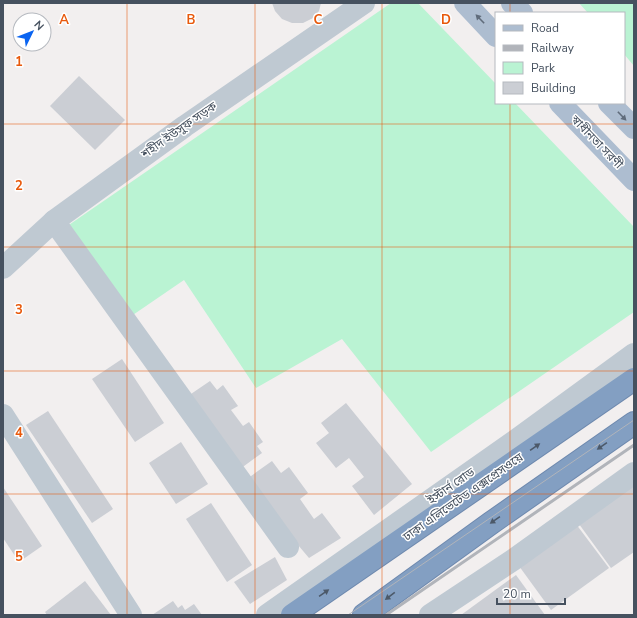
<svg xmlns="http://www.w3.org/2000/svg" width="637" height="618" viewBox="0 0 637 618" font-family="'Nunito Sans','Noto Sans Bengali',sans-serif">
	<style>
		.green { fill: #baf3d3 }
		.building { fill: #cbced4 }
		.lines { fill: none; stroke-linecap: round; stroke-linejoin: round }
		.highway-casing { stroke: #6e89ae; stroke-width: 24 }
		.minor { stroke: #bfc9d2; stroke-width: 22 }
		.major { stroke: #adbdd0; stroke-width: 22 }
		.highway { stroke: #839fc2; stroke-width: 22 }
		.tram { stroke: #b1b4ba; stroke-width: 1 }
		.rail { stroke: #b1b4ba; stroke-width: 3 }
		.oneway { fill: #606c7b }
		.oneway2 { fill: #4c5969 }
		.grid { fill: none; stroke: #e8590c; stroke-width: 1; stroke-opacity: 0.55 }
		.labels { text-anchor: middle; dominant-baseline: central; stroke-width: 3; stroke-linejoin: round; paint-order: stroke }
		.street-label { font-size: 12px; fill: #46515f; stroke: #fff }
		.grid-label { font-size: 13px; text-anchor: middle; font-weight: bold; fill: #e8590c; stroke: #fff; stroke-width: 3; stroke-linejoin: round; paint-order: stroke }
	</style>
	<rect width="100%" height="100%" fill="#f2efef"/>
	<g class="green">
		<polygon points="391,3 418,3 496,84 496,103 515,103 634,227 634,312 431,452 342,339 256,388 184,280 127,319 63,229"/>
		<polygon points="579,3 634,3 634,66 624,54 624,13 588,13"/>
	</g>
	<g class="building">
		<polygon points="272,3 321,3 319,11 313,18 303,23 292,23 282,19 275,11"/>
		<polygon points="79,76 125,120 95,150 50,106"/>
		<polygon points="122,359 164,423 135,442 92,379"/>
		<polygon points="210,381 217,390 223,385 238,406 231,410 243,426 249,422 263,442 257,446 262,453 240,469 188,396"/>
		<polygon points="346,403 412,484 374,515 352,486 364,477 349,458 336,468 316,443 329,433 321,423"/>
		<polygon points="48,411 113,509 92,523 26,425"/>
		<polygon points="181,442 208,484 176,504 149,463"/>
		<polygon points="272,461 281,473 289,467 308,493 300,499 314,519 322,513 341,538 309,558 244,481"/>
		<polygon points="634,484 634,552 611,568 579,524"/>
		<polygon points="3,487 42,546 19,562 3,538"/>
		<polygon points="211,503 252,565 227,582 186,519"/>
		<polygon points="576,524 609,568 551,610 519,566"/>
		<polygon points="275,557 287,580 250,604 234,582"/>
		<polygon points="516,575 545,615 461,615"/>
		<polygon points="85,581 111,615 47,615 45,612"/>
		<polygon points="173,601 178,608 182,605 185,610 194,604 202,615 152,615"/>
	</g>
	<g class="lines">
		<g class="highway-casing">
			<g id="highway">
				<polyline points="292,615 634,379"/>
				<polyline points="364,615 491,523 634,423"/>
			</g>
		</g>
		<g class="minor">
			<polyline points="54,221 288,547"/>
			<polyline points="3,268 54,221 185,126 364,3"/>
			<polyline points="3,415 131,615"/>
			<polyline points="267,615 516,440 634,354"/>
			<polyline points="430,615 513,560 634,473"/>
		</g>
		<g class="major">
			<polyline points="465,3 496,36"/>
			<polyline points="512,3 522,13"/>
			<polyline points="560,103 634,180"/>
			<polyline points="609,103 634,128"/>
		</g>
		<use href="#highway" class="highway"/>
		<polyline class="tram" points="348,615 634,420"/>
		<polyline class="rail" points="386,615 634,445"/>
	</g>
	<defs><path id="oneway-solid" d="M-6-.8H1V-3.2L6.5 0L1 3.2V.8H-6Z"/></defs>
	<g class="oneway">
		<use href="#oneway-solid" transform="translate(480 19) rotate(-134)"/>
		<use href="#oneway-solid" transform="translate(622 116) rotate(46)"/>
	</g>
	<g class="oneway2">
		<use href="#oneway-solid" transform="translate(602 446) rotate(145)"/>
		<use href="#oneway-solid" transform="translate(535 447) rotate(-35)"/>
		<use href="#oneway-solid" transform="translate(495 520) rotate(145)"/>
		<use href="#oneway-solid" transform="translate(324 593) rotate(-35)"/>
		<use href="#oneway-solid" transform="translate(390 596) rotate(143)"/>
	</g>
	<path class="grid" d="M127,3V615M255,3V615M382,3V615M510,3V13M510,103V615M3,124H634M3,247H634M3,371H634M3,494H634"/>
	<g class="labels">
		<g class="street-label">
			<text transform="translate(179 130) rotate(-35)">শহীদ ইউসুফ সড়ক</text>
			<text transform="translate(597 142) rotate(46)">স্বাধীনতা সরণী</text>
			<text transform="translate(451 486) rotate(-35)">ইস্টার্ন রোড</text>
			<text transform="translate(463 497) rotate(-35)">ঢাকা এলিভেটেড এক্সপ্রেসওয়ে</text>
		</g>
	</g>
	<g class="grid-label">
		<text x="64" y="24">A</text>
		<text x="191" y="24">B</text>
		<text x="318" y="24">C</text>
		<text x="446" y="24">D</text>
		<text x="19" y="66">1</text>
		<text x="19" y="190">2</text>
		<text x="19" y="314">3</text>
		<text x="19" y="437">4</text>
		<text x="19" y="561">5</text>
	</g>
	<rect width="637" height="618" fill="none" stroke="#46515f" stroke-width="8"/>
	<rect x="495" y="12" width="130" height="92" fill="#ffffff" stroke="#b5b9bf"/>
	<rect x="503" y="25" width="20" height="6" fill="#adbdd0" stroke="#b5b9bf"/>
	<text x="531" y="32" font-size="12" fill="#46515f">Road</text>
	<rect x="503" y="45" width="20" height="6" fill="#b1b4ba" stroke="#b5b9bf"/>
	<text x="531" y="52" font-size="12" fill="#46515f">Railway</text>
	<rect x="503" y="62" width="20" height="12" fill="#baf3d3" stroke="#b5b9bf"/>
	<text x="531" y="72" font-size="12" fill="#46515f">Park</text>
	<rect x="503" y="82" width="20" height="12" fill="#cbced4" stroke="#b5b9bf"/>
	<text x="531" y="92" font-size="12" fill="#46515f">Building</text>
	<g transform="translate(32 32) rotate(47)"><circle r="19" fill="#ffffff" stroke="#b5b9bf"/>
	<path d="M0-3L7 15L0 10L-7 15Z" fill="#0a64f1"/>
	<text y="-6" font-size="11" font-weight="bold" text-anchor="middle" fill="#46515f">N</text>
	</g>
	<path d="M497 598v6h68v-6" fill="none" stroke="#46515f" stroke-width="2"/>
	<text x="503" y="598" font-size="12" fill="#46515f" stroke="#ffffff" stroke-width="3" paint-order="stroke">20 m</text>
</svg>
